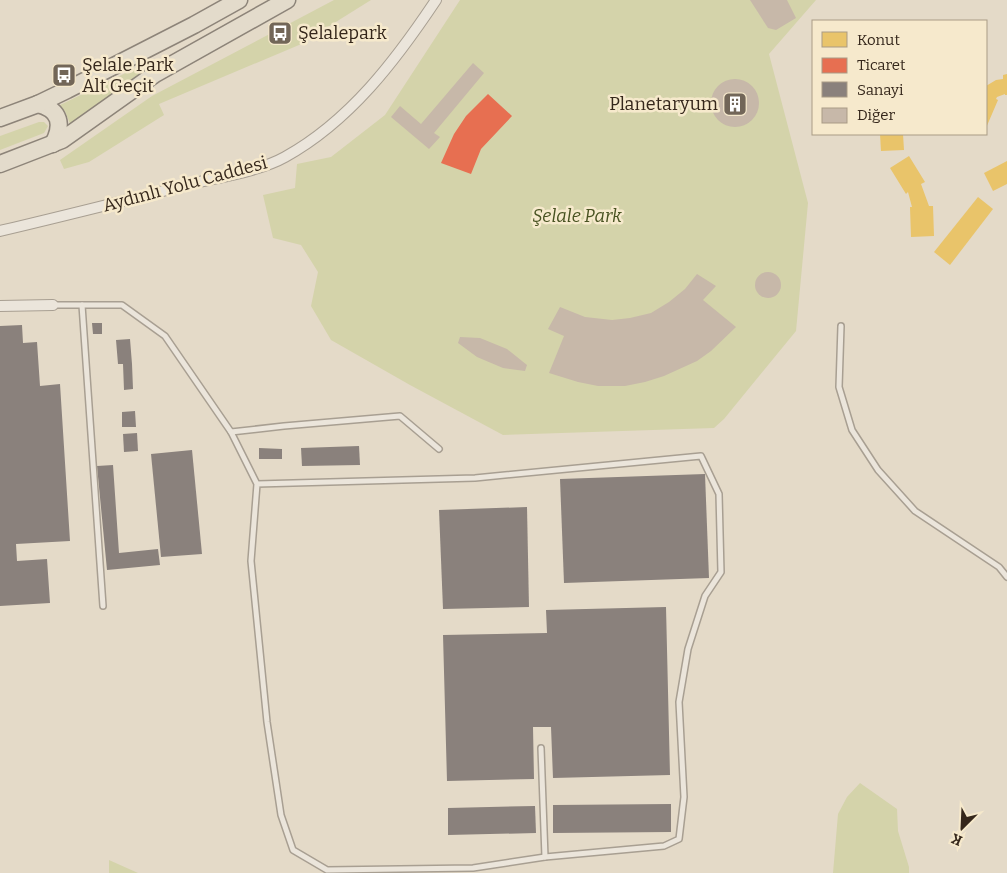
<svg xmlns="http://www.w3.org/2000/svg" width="1007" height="873" viewBox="0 0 1007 873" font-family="Bitter,serif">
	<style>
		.green { fill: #d4d3aa }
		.homes { fill: #e9c46a }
		.shops { fill: #e76f51 }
		.industry { fill: #8a817c }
		.building { fill: #c7b8a9 }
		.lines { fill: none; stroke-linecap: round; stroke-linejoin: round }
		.lane-casing { stroke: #a89f92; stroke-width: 8 }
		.street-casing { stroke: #a89f92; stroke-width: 12 }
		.primary-casing { stroke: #8d8479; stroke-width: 19 }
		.lane { stroke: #ebe5db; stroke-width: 5 }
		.street { stroke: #ebe5db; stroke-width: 10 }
		.primary { stroke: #e3dbcb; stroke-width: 16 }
		.labels { text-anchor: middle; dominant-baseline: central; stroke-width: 5; stroke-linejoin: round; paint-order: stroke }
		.poi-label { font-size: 18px; fill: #35271b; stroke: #f6e9cc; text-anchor: start }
		.street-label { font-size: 18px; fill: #35271b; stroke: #f6e9cc }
		.park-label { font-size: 18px; font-style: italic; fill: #485221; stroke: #f6e9cc }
	</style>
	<rect width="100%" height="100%" fill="#e4dac8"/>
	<g class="green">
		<polygon points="334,0 371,0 299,45 159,104 164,115 89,162 64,169 60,160 152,96"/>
		<polygon points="460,0 816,0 769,54 808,203 796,331 724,419 714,428 503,435 410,385 331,340 311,306 318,272 301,245 273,238 263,195 295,188 297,164 331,157 385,115"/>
		<polygon points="138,67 142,72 70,124 65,111 58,106"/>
		<polygon points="39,122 44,122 48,126 44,133 0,150 0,136"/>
		<polygon points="860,783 897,809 898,831 909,867 909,873 833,873 838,814 847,797"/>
		<polygon points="109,860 138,873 109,873"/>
	</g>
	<g class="homes">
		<polygon points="1007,74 1007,95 1005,95 1005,94 997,97 996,99 998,100 986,128 986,86 996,80 1003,79 1003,75"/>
		<polygon points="880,134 903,134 904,150 881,151"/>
		<polygon points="909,156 925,182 921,184 929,206 933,206 934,236 911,237 910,207 912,207 908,192 906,194 890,168"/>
		<polygon points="1007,161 1007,184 993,191 984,173"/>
		<polygon points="978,197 993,209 950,265 934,252"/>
	</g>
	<polygon class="shops" points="488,94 512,116 481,149 471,174 441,163 454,134 466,116"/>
	<g class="industry">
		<polygon points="92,323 102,323 102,334 93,334"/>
		<polygon points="22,325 23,343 37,342 40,386 60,384 70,541 16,544 17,561 47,559 50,603 0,606 0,326"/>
		<polygon points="130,339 132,364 125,364 132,364 133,389 124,390 123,364 118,364 116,340"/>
		<polygon points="135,411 136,427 122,427 122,412"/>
		<polygon points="137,433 138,451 124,452 123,434"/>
		<polygon points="359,446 360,465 302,466 301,448"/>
		<polygon points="259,448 282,449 282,459 259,459"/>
		<polygon points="192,450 202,554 161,557 151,454"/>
		<polygon points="113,465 119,553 158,549 160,565 107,570 97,466"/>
		<polygon points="705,474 709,578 564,583 560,479"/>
		<polygon points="527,507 529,607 443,609 439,510"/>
		<polygon points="666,607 670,775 553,778 551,727 533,727 534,779 447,781 443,635 547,633 546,610"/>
		<polygon points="671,804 671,832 553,833 553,805"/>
		<polygon points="535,806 536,833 448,835 448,808"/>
	</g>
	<g class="building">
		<polygon points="750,0 787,0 796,18 776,30 768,28"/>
		<polygon points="473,63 484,73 434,133 440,137 429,149 391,117 400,106 421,124"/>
		<circle cx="735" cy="103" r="24"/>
		<circle cx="768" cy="285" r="13"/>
		<polygon points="697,274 716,286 703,300 736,327 711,351 697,361 664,376 645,382 625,386 598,386 578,382 549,373 564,336 548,329 560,307 585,317 612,320 630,318 651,313 669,302 685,289"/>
		<polygon points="460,337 480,338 507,349 527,365 525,371 503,368 477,357 458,343"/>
	</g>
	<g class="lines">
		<g class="lane-casing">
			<g id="lane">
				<polyline points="53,305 122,305 165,336 231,432 284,426 400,416 439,449"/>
				<polyline points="82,305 103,606"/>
				<polyline points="841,326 839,387 852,430 878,470 915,511 999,567 1007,577"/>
				<polyline points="231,432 257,484 251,561 267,722 281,815 293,850 327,870 473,868 545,857 664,846 679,839 684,797 679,702 688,649 705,596 721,572 719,494 701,456 475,478 257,484"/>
				<polyline points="541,748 545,857"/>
			</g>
		</g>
		<g class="street-casing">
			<g id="street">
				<path d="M0,231C64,216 127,200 191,184C220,177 260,171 285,157C350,121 396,60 436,0"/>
				<polyline points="0,306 53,305"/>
			</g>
		</g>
		<g class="primary-casing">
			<g id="primary">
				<path d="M38,104C61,110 63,125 53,144"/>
				<polyline points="0,118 38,104 67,90 194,25 239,0"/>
				<polyline points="0,164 62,140 155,74 287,0"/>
			</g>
		</g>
		<use href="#lane" class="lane"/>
		<use href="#street" class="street"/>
		<use href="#primary" class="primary"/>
	</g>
	<defs>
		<g id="bus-square" transform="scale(1.25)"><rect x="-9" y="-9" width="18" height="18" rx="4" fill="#726658" stroke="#f6e9cc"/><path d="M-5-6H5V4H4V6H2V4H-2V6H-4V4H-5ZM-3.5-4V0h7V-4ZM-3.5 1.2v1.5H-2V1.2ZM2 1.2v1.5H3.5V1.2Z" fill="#fff"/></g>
		<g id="building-square" transform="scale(1.25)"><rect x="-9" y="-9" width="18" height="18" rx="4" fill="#726658" stroke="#f6e9cc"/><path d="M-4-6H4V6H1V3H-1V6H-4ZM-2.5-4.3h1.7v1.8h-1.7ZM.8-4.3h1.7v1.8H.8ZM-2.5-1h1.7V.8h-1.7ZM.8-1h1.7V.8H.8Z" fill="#fff"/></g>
	</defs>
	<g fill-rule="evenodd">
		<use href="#bus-square" x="280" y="33"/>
		<use href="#bus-square" x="64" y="75"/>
		<use href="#building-square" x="735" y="104"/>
	</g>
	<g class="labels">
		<g class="poi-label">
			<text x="298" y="33">Şelalepark</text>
			<text x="82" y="65">Şelale Park<tspan x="82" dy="21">Alt Geçit</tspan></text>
			<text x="718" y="104" text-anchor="end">Planetaryum</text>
		</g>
		<g class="street-label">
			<text transform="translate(185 184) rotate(-15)">Aydınlı Yolu Caddesi</text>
		</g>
		<g class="park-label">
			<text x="577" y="216">Şelale Park</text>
		</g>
	</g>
	<rect x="812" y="20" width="175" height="115" fill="#f6e9cc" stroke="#a99b85"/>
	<rect x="822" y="32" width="25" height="15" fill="#e9c46a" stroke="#a99b85"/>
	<text x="857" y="45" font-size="15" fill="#35271b">Konut</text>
	<rect x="822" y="58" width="25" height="15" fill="#e76f51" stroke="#a99b85"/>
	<text x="857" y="70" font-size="15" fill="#35271b">Ticaret</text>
	<rect x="822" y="82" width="25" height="15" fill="#8a817c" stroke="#a99b85"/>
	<text x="857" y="95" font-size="15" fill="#35271b">Sanayi</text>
	<rect x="822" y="108" width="25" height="15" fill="#c7b8a9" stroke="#a99b85"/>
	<text x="857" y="120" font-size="15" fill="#35271b">Diğer</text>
	<g transform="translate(962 828) rotate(204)" stroke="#f6e9cc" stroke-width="4" paint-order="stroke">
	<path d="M0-4L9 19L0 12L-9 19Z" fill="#35271b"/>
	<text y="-8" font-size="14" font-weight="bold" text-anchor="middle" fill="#35271b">K</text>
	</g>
</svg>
